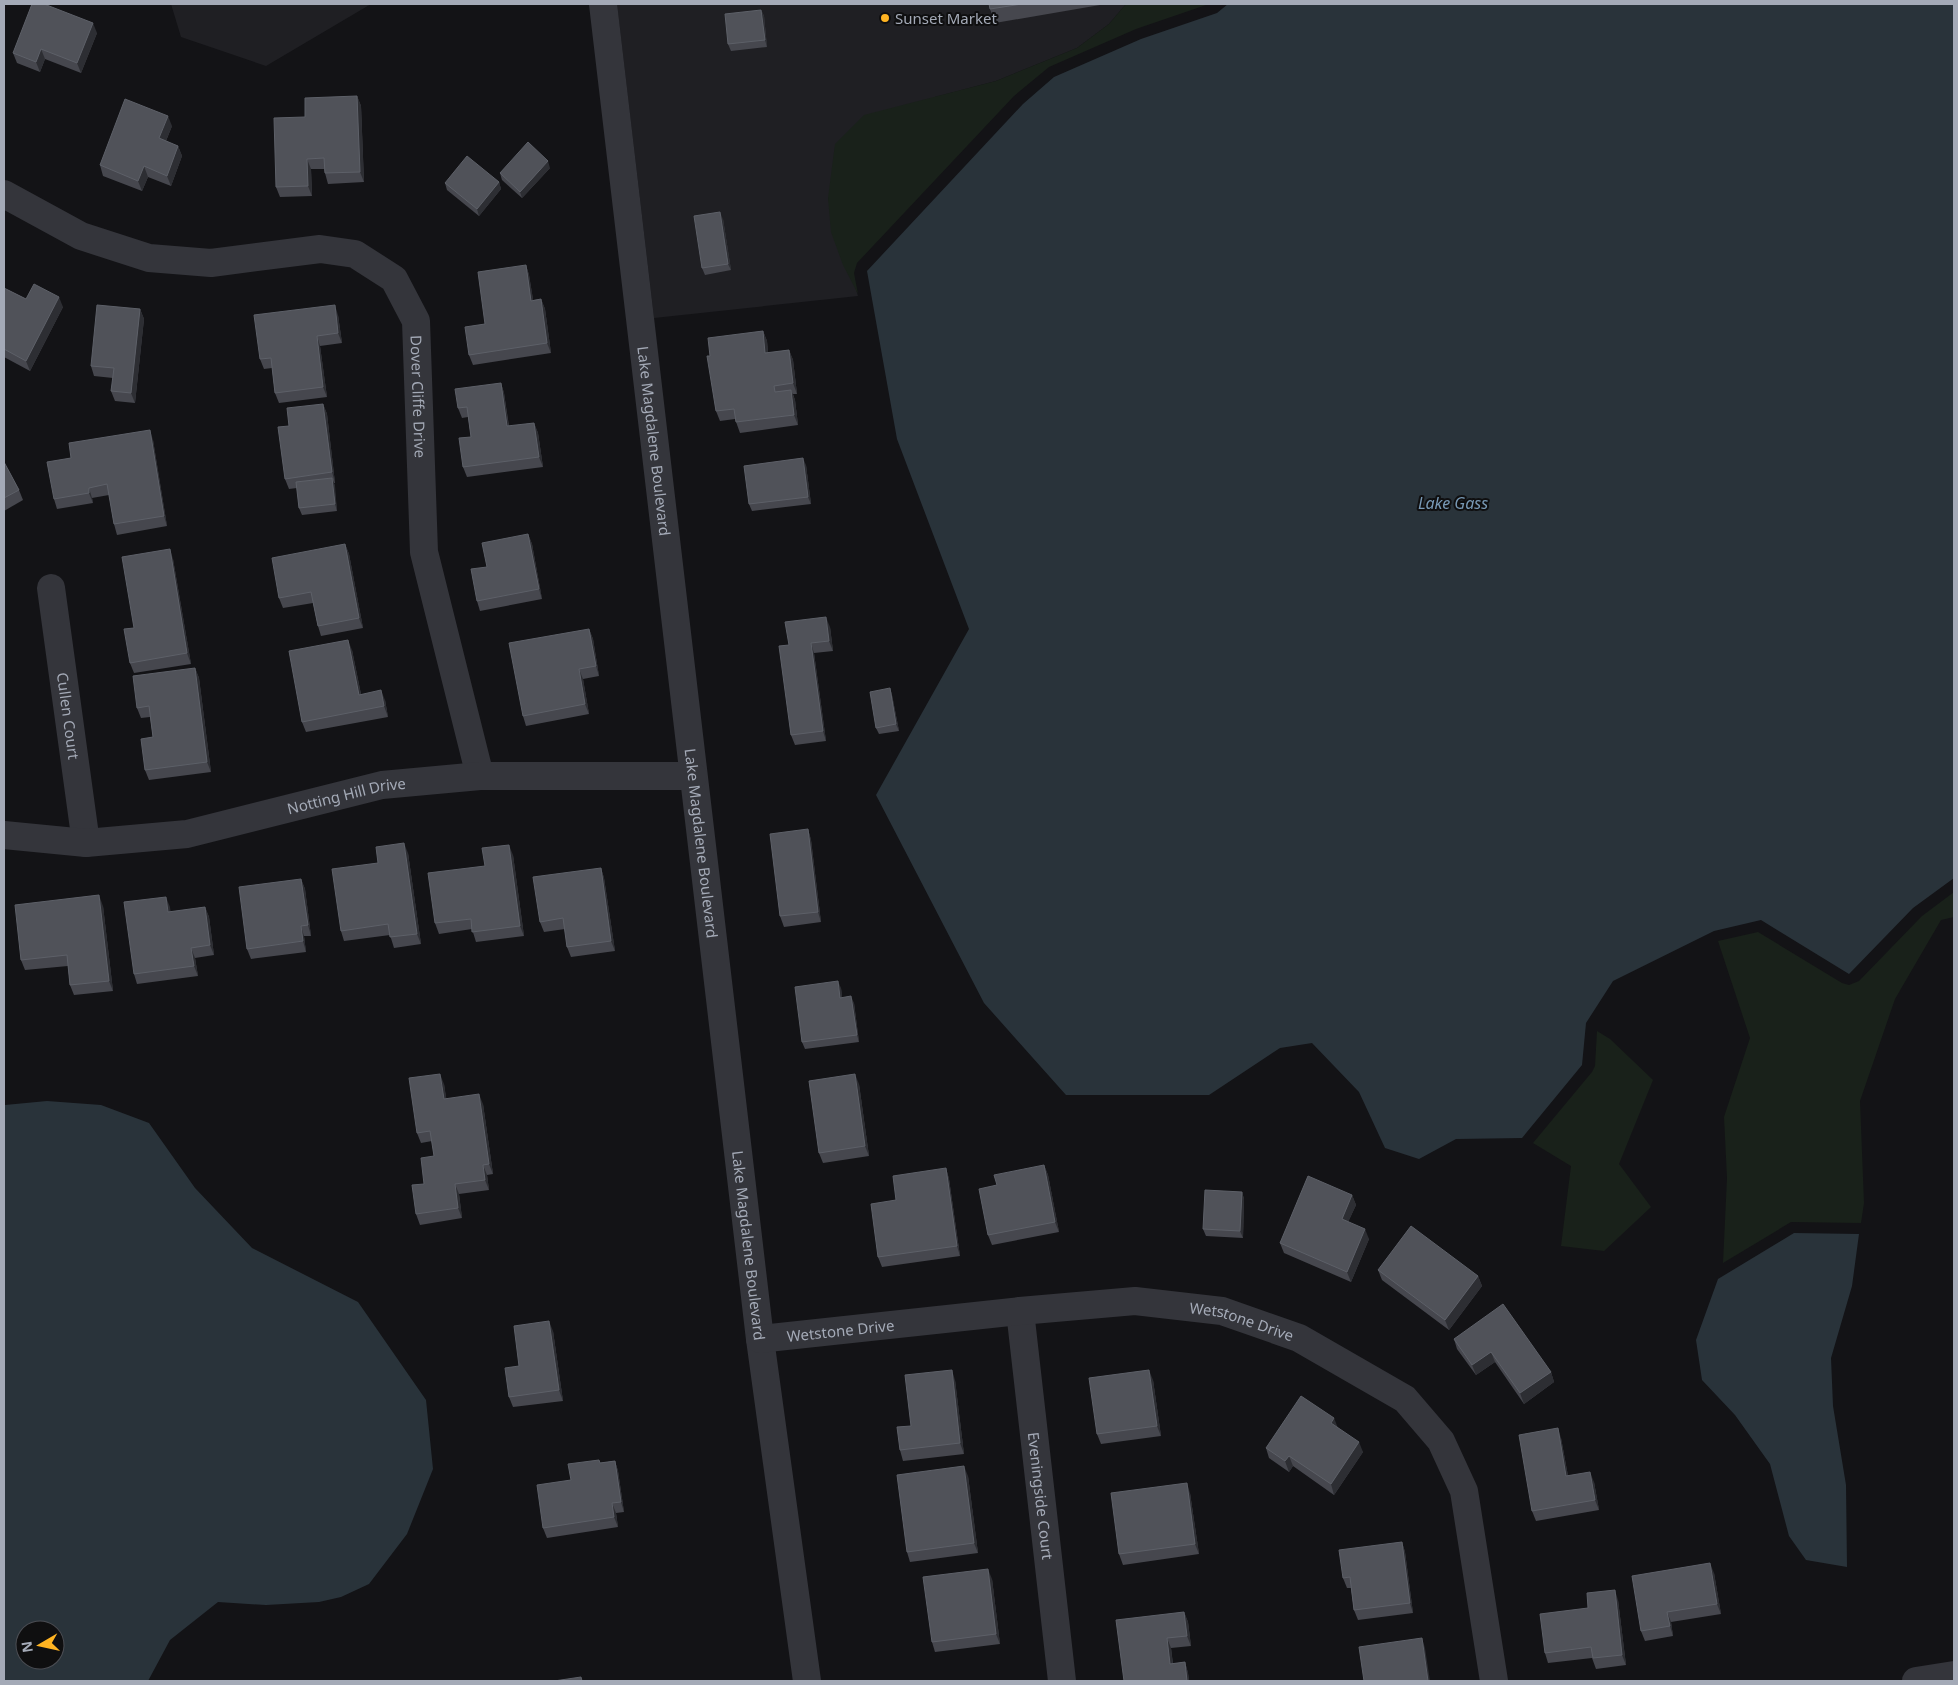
<svg xmlns="http://www.w3.org/2000/svg" width="1958" height="1685" viewBox="0 0 1958 1685" font-family="'Noto Sans',sans-serif">
	<style>
		.built { fill: #1f1f23 }
		.green { fill: #19211a }
		.water { fill: #29333a; fill-rule: evenodd }
		.lines { fill: none; stroke-linecap: round; stroke-linejoin: round }
		.minor { stroke: #34353b; stroke-width: 28 }
		.wall { fill: #46474e }
		.shaded-wall { fill: #2d2e33 }
		.building { fill: #505259; stroke: #5d6068 }
		.poi-dot { fill: #ffb422; stroke: #0f0f10; stroke-width: 2 }
		.labels { text-anchor: middle; dominant-baseline: central; stroke-width: 4; stroke-linejoin: round; paint-order: stroke }
		.poi-label { font-size: 15px; fill: #a4aab7; stroke: #0f0f10; text-anchor: start }
		.street-label { font-size: 15px; fill: #a4aab7; stroke: #0f0f10 }
		.water-label { font-size: 16px; font-style: italic; fill: #7899b5; stroke: #0f0f10 }
	</style>
	<rect width="100%" height="100%" fill="#131316"/>
	<g class="built">
		<polygon points="171,4 371,4 266,66 181,37"/>
		<polygon points="617,4 1126,4 1109,24 1077,48 996,81 935,97 828,198 858,296 654,318"/>
	</g>
	<g class="green">
		<polygon points="1126,4 1209,4 1136,29 1049,67 1014,96 857,263 854,273 858,294 843,265 831,232 828,198 835,144 864,115 996,81 1077,48 1109,24"/>
		<polygon points="1954,892 1954,917 1941,920 1895,999 1860,1101 1864,1203 1861,1223 1791,1222 1723,1263 1727,1178 1724,1117 1750,1038 1718,941 1758,932 1842,983 1849,985 1859,981 1922,916"/>
		<polygon points="1597,1031 1610,1039 1653,1080 1619,1164 1651,1207 1604,1251 1561,1246 1571,1166 1533,1143 1592,1072 1595,1066"/>
	</g>
	<g class="water">
		<polygon points="1228,4 1954,4 1954,878 1913,908 1849,974 1761,920 1714,931 1613,981 1586,1023 1582,1065 1522,1138 1456,1139 1419,1159 1385,1148 1359,1092 1312,1043 1280,1048 1209,1095 1066,1095 984,1003 876,795 969,629 897,439 867,271 1023,104 1054,77 1141,39 1217,13"/>
		<path d="M47,1101L101,1105L149,1123L195,1188L252,1248L358,1302L426,1400L433,1469L407,1534L369,1584L341,1597L319,1602L266,1605L218,1602L170,1640L148,1681H4V1106L5,1105ZM25,1630H55V1660H25Z"/>
		<polygon points="1794,1233 1859,1234 1852,1286 1831,1358 1833,1406 1846,1485 1847,1567 1806,1560 1789,1536 1770,1464 1735,1415 1702,1380 1696,1340 1718,1279"/>
	</g>
	<g class="lines">
		<g class="minor">
			<path id="s1" d="M603,4L760,1339L807,1681"/>
			<path id="s2" d="M4,194L81,236L149,258L211,263L320,249L355,254L394,279L416,321L424,552L480,776"/>
			<path id="s3" d="M51,588L86,843"/>
			<path id="s4" d="M4,835L86,843L187,834L382,785L480,776H693"/>
			<path id="s5" d="M1020,1311L1062,1681"/>
			<path id="s6" d="M760,1339L1020,1311L1135,1301L1222,1311L1299,1338L1405,1399L1441,1441L1464,1491L1494,1681"/>
			<polyline points="1916,1681 1954,1675"/>
		</g>
	</g>
	<g class="wall">
		<polygon points="989,4 1099,4 1100,5 995,23 990,9"/>
		<polygon points="761,10 764,16 767,47 731,51 728,44"/>
		<polygon points="97,33 81,73 45,59 40,72 17,63 13,53"/>
		<polygon points="357,96 361,106 364,182 328,184 325,173 324,169 311,169 312,196 280,197 276,187 305,117"/>
		<polygon points="172,126 166,141 178,146 182,156 171,186 148,177 142,191 103,176 100,165"/>
		<polygon points="550,168 522,198 502,180 500,173"/>
		<polygon points="499,182 501,189 479,216 447,190 445,183"/>
		<polygon points="723,219 731,270 705,275 702,268"/>
		<polygon points="526,265 529,275 533,300 541,299 545,309 551,353 473,365 469,355 485,324"/>
		<polygon points="4,288 26,299 63,307 30,371 4,357"/>
		<polygon points="140,309 144,319 135,403 115,401 111,391 113,378 94,376 91,366"/>
		<polygon points="338,315 342,343 320,346 327,397 279,403 275,393 272,368 264,369 260,359"/>
		<polygon points="763,331 767,341 768,353 789,350 793,360 797,394 793,394 795,400 798,425 740,433 735,419 720,421 716,411 710,356"/>
		<polygon points="501,383 504,393 509,426 534,423 538,433 543,467 467,477 463,467 471,437 468,417 462,418 458,408"/>
		<polygon points="323,404 327,414 335,483 334,483 337,511 302,515 299,508 297,488 289,489 285,479"/>
		<polygon points="153,440 167,526 117,535 114,524 109,495 92,498 93,503 57,509 54,499 71,458"/>
		<polygon points="4,462 19,490 23,500 4,511"/>
		<polygon points="806,465 811,504 752,511 749,504"/>
		<polygon points="528,534 532,544 542,599 480,611 477,601 487,567"/>
		<polygon points="345,544 349,554 363,628 321,636 318,626 313,603 283,608 279,598"/>
		<polygon points="173,559 191,664 134,673 130,663 134,628"/>
		<polygon points="830,627 833,651 814,653 826,741 795,745 791,735 789,645"/>
		<polygon points="589,629 593,639 599,676 583,679 589,714 526,726 523,716"/>
		<polygon points="352,650 361,694 385,700 388,717 306,732 302,722"/>
		<polygon points="195,668 199,678 211,772 149,780 145,770 153,737 150,717 141,718 137,708"/>
		<polygon points="890,688 892,695 899,731 879,734 876,728"/>
		<polygon points="808,829 811,840 821,922 784,927 780,916"/>
		<polygon points="408,853 421,944 394,948 390,935 344,941 341,931 378,863"/>
		<polygon points="513,855 524,936 476,942 472,929 439,934 435,923"/>
		<polygon points="601,868 604,878 615,951 571,957 567,947 565,929 544,932 540,922"/>
		<polygon points="301,879 305,889 311,936 304,936 306,952 251,959 247,949"/>
		<polygon points="103,906 113,991 74,995 70,985 68,966 25,970 21,960"/>
		<polygon points="170,907 170,912 205,907 209,917 214,955 195,958 198,976 137,984 134,974"/>
		<polygon points="841,988 842,998 854,1003 859,1042 805,1049 802,1042"/>
		<polygon points="444,1084 446,1098 483,1104 493,1174 487,1175 489,1190 459,1194 462,1218 420,1225 416,1214 424,1184 434,1156 432,1141 421,1143 417,1133"/>
		<polygon points="859,1084 869,1156 823,1163 819,1153"/>
		<polygon points="1044,1165 1048,1175 1059,1232 992,1245 988,1235"/>
		<polygon points="946,1168 949,1179 960,1256 882,1267 878,1257 896,1200"/>
		<polygon points="1242,1192 1244,1199 1243,1238 1206,1236 1203,1229"/>
		<polygon points="1352,1195 1356,1205 1348,1222 1369,1239 1351,1282 1284,1253 1280,1243"/>
		<polygon points="1378,1270 1478,1276 1482,1286 1449,1330 1382,1280"/>
		<polygon points="553,1331 563,1401 513,1407 509,1397 519,1366"/>
		<polygon points="1454,1339 1551,1372 1554,1382 1524,1404 1495,1362 1476,1375 1457,1349"/>
		<polygon points="955,1380 964,1454 903,1461 900,1450 911,1426"/>
		<polygon points="1153,1380 1161,1436 1101,1444 1097,1434"/>
		<polygon points="1337,1427 1363,1452 1334,1495 1293,1466 1289,1472 1269,1458 1266,1448"/>
		<polygon points="1561,1438 1568,1476 1594,1482 1599,1510 1536,1521 1532,1511"/>
		<polygon points="615,1461 618,1471 624,1512 616,1513 618,1527 547,1538 543,1528 571,1480 600,1463"/>
		<polygon points="968,1476 978,1553 910,1562 907,1552"/>
		<polygon points="1190,1493 1199,1554 1123,1565 1119,1554"/>
		<polygon points="1402,1542 1405,1552 1413,1613 1358,1620 1354,1610 1351,1588 1347,1588 1343,1578"/>
		<polygon points="1714,1573 1721,1614 1671,1622 1673,1636 1645,1641 1641,1631"/>
		<polygon points="992,1579 1000,1644 935,1652 932,1642"/>
		<polygon points="1618,1600 1626,1665 1596,1669 1592,1658 1548,1663 1545,1653 1588,1608"/>
		<polygon points="1184,1612 1188,1622 1191,1646 1171,1648 1173,1664 1185,1662 1188,1673 1189,1681 1124,1681"/>
	</g>
	<g class="shaded-wall">
		<polygon points="761,10 764,16 767,47 765,40"/>
		<polygon points="93,23 97,33 81,73 77,63"/>
		<polygon points="41,49 45,59 40,72 36,62"/>
		<polygon points="357,96 361,106 364,182 360,172"/>
		<polygon points="168,116 172,126 163,148 159,138"/>
		<polygon points="178,146 182,156 171,186 167,176"/>
		<polygon points="307,159 311,169 312,196 308,186"/>
		<polygon points="548,161 550,168 522,198 520,192"/>
		<polygon points="144,166 148,177 142,191 138,181"/>
		<polygon points="499,182 501,189 479,216 477,209"/>
		<polygon points="720,212 723,219 731,270 728,264"/>
		<polygon points="526,265 529,275 535,311 531,301"/>
		<polygon points="59,297 63,307 30,371 26,361"/>
		<polygon points="541,299 545,309 551,353 547,343"/>
		<polygon points="335,305 338,315 342,343 338,333"/>
		<polygon points="140,309 144,319 135,403 131,393"/>
		<polygon points="763,331 767,341 769,363 765,353"/>
		<polygon points="317,336 320,346 327,397 323,387"/>
		<polygon points="789,350 793,360 797,394 793,383"/>
		<polygon points="501,383 504,393 510,437 507,426"/>
		<polygon points="791,390 795,400 798,425 794,415"/>
		<polygon points="323,404 327,414 335,483 332,472"/>
		<polygon points="534,423 538,433 543,467 539,457"/>
		<polygon points="150,430 153,440 167,526 164,516"/>
		<polygon points="803,458 806,465 811,504 808,497"/>
		<polygon points="332,478 335,485 337,511 335,504"/>
		<polygon points="89,488 92,498 93,503 89,493"/>
		<polygon points="528,534 532,544 542,599 539,589"/>
		<polygon points="345,544 349,554 363,628 359,618"/>
		<polygon points="170,549 173,559 191,664 187,653"/>
		<polygon points="826,617 830,627 833,651 829,641"/>
		<polygon points="589,629 593,639 599,676 596,666"/>
		<polygon points="348,640 352,650 363,705 359,695"/>
		<polygon points="811,643 814,653 826,741 823,731"/>
		<polygon points="195,668 199,678 211,772 207,762"/>
		<polygon points="579,669 583,679 589,714 585,704"/>
		<polygon points="890,688 892,695 899,731 896,724"/>
		<polygon points="381,690 385,700 388,717 384,706"/>
		<polygon points="808,829 811,840 821,922 818,912"/>
		<polygon points="404,843 408,853 421,944 417,934"/>
		<polygon points="509,845 513,855 524,936 520,926"/>
		<polygon points="601,868 604,878 615,951 611,941"/>
		<polygon points="301,879 305,889 311,936 308,925"/>
		<polygon points="99,895 103,906 113,991 109,981"/>
		<polygon points="166,897 170,907 172,922 168,912"/>
		<polygon points="205,907 209,917 214,955 210,945"/>
		<polygon points="301,926 304,936 306,952 303,941"/>
		<polygon points="191,948 195,958 198,976 194,966"/>
		<polygon points="838,981 841,988 843,1005 840,998"/>
		<polygon points="851,996 854,1003 859,1042 857,1035"/>
		<polygon points="440,1074 444,1084 448,1109 444,1099"/>
		<polygon points="855,1074 859,1084 869,1156 865,1146"/>
		<polygon points="479,1094 483,1104 493,1174 489,1164"/>
		<polygon points="483,1165 487,1175 489,1190 485,1180"/>
		<polygon points="1044,1165 1048,1175 1059,1232 1055,1222"/>
		<polygon points="946,1168 949,1179 960,1256 957,1246"/>
		<polygon points="455,1184 459,1194 462,1218 458,1208"/>
		<polygon points="1242,1192 1244,1199 1243,1238 1240,1231"/>
		<polygon points="1352,1195 1356,1205 1345,1229 1342,1219"/>
		<polygon points="1365,1229 1369,1239 1351,1282 1347,1272"/>
		<polygon points="1478,1276 1482,1286 1449,1330 1445,1320"/>
		<polygon points="549,1321 553,1331 563,1401 559,1390"/>
		<polygon points="1491,1352 1495,1362 1476,1375 1472,1365"/>
		<polygon points="952,1370 955,1380 964,1454 960,1443"/>
		<polygon points="1149,1370 1153,1380 1161,1436 1157,1426"/>
		<polygon points="1551,1372 1554,1382 1524,1404 1520,1393"/>
		<polygon points="1334,1418 1338,1428 1331,1423"/>
		<polygon points="1558,1428 1561,1438 1570,1487 1566,1476"/>
		<polygon points="1359,1442 1363,1452 1334,1495 1331,1484"/>
		<polygon points="1289,1456 1293,1466 1289,1472 1285,1461"/>
		<polygon points="615,1461 618,1471 624,1512 621,1502"/>
		<polygon points="964,1466 968,1476 978,1553 974,1543"/>
		<polygon points="1590,1472 1594,1482 1599,1510 1595,1500"/>
		<polygon points="1187,1483 1190,1493 1199,1554 1195,1544"/>
		<polygon points="612,1503 616,1513 618,1527 614,1517"/>
		<polygon points="1402,1542 1405,1552 1413,1613 1410,1603"/>
		<polygon points="1710,1563 1714,1573 1721,1614 1717,1604"/>
		<polygon points="988,1569 992,1579 1000,1644 996,1634"/>
		<polygon points="1615,1590 1618,1600 1626,1665 1622,1655"/>
		<polygon points="1184,1612 1188,1622 1191,1646 1187,1636"/>
		<polygon points="1667,1612 1671,1622 1673,1636 1670,1626"/>
		<polygon points="1167,1638 1171,1648 1174,1675 1170,1664"/>
		<polygon points="1422,1638 1425,1648 1430,1681 1428,1681"/>
		<polygon points="1185,1662 1188,1673 1189,1681 1187,1681"/>
	</g>
	<g class="building">
		<polygon points="32,4 44,4 93,23 77,63 41,49 36,62 13,53"/>
		<polygon points="989,4 1022,4 990,9"/>
		<polygon points="761,10 765,40 728,44 725,14"/>
		<polygon points="357,96 360,172 325,173 324,158 307,159 308,186 276,187 274,118 305,117 305,98"/>
		<polygon points="125,99 168,116 159,138 178,146 167,176 144,166 138,181 100,165"/>
		<polygon points="528,142 548,161 520,192 500,173"/>
		<polygon points="467,156 499,182 477,209 445,183"/>
		<polygon points="720,212 728,264 702,268 694,216"/>
		<polygon points="526,265 531,301 541,299 547,343 469,355 465,327 485,324 478,272"/>
		<polygon points="34,284 59,297 26,361 4,349 4,288 26,299"/>
		<polygon points="97,305 140,309 131,393 111,391 114,368 91,366"/>
		<polygon points="335,305 338,333 317,336 323,387 275,393 271,358 260,359 254,315"/>
		<polygon points="763,331 765,353 789,350 793,383 774,386 775,392 791,390 794,415 736,422 734,409 716,411 707,356 710,356 708,338"/>
		<polygon points="501,383 507,426 534,423 539,457 463,467 459,438 471,437 467,407 458,408 455,389"/>
		<polygon points="323,404 332,472 285,479 278,427 289,426 287,408"/>
		<polygon points="150,430 164,516 114,524 107,484 89,488 89,493 54,499 47,462 71,458 69,443"/>
		<polygon points="803,458 808,497 749,504 744,466"/>
		<polygon points="4,462 19,490 4,498"/>
		<polygon points="332,478 335,504 299,508 296,482"/>
		<polygon points="528,534 539,589 477,601 471,569 487,567 482,543"/>
		<polygon points="345,544 359,618 318,626 311,592 279,598 272,558"/>
		<polygon points="170,549 187,653 130,663 124,629 134,628 122,557"/>
		<polygon points="826,617 829,641 811,643 823,731 791,735 779,646 789,645 785,622"/>
		<polygon points="589,629 596,666 579,669 585,704 523,716 509,643"/>
		<polygon points="348,640 359,695 381,690 384,706 302,722 289,651"/>
		<polygon points="195,668 207,762 145,770 141,739 153,737 149,706 137,708 133,676"/>
		<polygon points="890,688 896,724 876,728 870,692"/>
		<polygon points="808,829 818,912 780,916 770,834"/>
		<polygon points="404,843 417,934 390,937 388,924 341,931 332,869 378,863 376,847"/>
		<polygon points="509,845 520,926 472,932 471,919 435,923 428,873 485,866 482,848"/>
		<polygon points="601,868 611,941 567,947 563,918 540,922 533,877"/>
		<polygon points="301,879 308,925 301,926 303,941 247,949 239,887"/>
		<polygon points="99,895 109,981 70,985 67,955 21,960 15,905"/>
		<polygon points="166,897 168,912 205,907 210,945 191,948 194,966 134,974 124,902"/>
		<polygon points="838,981 840,998 851,996 857,1035 802,1042 795,987"/>
		<polygon points="440,1074 444,1099 479,1094 489,1164 483,1165 485,1180 455,1184 458,1208 416,1214 412,1185 424,1184 421,1158 434,1156 430,1131 417,1133 409,1078"/>
		<polygon points="855,1074 865,1146 819,1153 809,1081"/>
		<polygon points="1044,1165 1055,1222 988,1235 979,1189 997,1185 994,1175"/>
		<polygon points="946,1168 957,1246 878,1257 871,1204 896,1200 893,1176"/>
		<polygon points="1308,1176 1352,1195 1342,1219 1365,1229 1347,1272 1280,1243"/>
		<polygon points="1205,1190 1242,1192 1240,1231 1203,1229"/>
		<polygon points="1411,1226 1478,1276 1445,1320 1378,1270"/>
		<polygon points="1503,1304 1551,1372 1520,1393 1491,1352 1472,1365 1454,1339"/>
		<polygon points="549,1321 559,1390 509,1397 505,1368 519,1366 514,1326"/>
		<polygon points="952,1370 960,1443 900,1450 897,1427 911,1426 905,1375"/>
		<polygon points="1149,1370 1157,1426 1097,1434 1089,1378"/>
		<polygon points="1301,1396 1334,1418 1331,1423 1359,1442 1331,1484 1289,1456 1285,1461 1266,1448"/>
		<polygon points="1558,1428 1566,1476 1590,1472 1595,1500 1532,1511 1519,1435"/>
		<polygon points="599,1460 600,1463 615,1461 621,1502 612,1503 614,1517 543,1528 537,1485 571,1480 568,1464"/>
		<polygon points="964,1466 974,1543 907,1552 897,1475"/>
		<polygon points="1187,1483 1195,1544 1119,1554 1111,1493"/>
		<polygon points="1402,1542 1410,1603 1354,1610 1350,1577 1343,1578 1339,1550"/>
		<polygon points="1710,1563 1717,1604 1667,1612 1670,1626 1641,1631 1632,1576"/>
		<polygon points="988,1569 996,1634 932,1642 923,1577"/>
		<polygon points="1615,1590 1622,1655 1593,1658 1591,1647 1545,1653 1540,1614 1588,1608 1587,1593"/>
		<polygon points="1184,1612 1187,1636 1167,1638 1170,1664 1185,1662 1187,1681 1124,1681 1116,1620"/>
		<polygon points="1422,1638 1428,1681 1364,1681 1359,1647"/>
		<polygon points="581,1677 582,1681 554,1681"/>
	</g>
	<circle class="poi-dot" cx="885" cy="18" r="5"/>
	<g class="labels">
		<g class="poi-label">
			<text x="895" y="18">Sunset Market</text>
		</g>
		<g class="street-label">
			<text stroke="none"><textPath href="#s2" startOffset="536">Dover Cliffe Drive</textPath></text>
			<text stroke="none"><textPath href="#s1" startOffset="440">Lake Magdalene Boulevard</textPath></text>
			<text stroke="none"><textPath href="#s3" startOffset="129">Cullen Court</textPath></text>
			<text stroke="none"><textPath href="#s4" startOffset="348">Notting Hill Drive</textPath></text>
			<text stroke="none"><textPath href="#s1" startOffset="845">Lake Magdalene Boulevard</textPath></text>
			<text stroke="none"><textPath href="#s1" startOffset="1250">Lake Magdalene Boulevard</textPath></text>
			<text stroke="none"><textPath href="#s6" startOffset="486">Wetstone Drive</textPath></text>
			<text stroke="none"><textPath href="#s6" startOffset="81">Wetstone Drive</textPath></text>
			<text stroke="none"><textPath href="#s5" startOffset="186">Eveningside Court</textPath></text>
		</g>
		<g class="water-label">
			<text x="1453" y="503">Lake Gass</text>
		</g>
	</g>
	<rect width="1958" height="1685" fill="none" stroke="#a4aab7" stroke-width="10"/>
	<g transform="translate(40 1645) rotate(261)"><circle r="24" fill="#0f0f10" stroke="#4b4d53"/>
	<path d="M0-4L9 19L0 12L-9 19Z" fill="#ffb422"/>
	<text y="-8" font-size="14" font-weight="bold" text-anchor="middle" fill="#a4aab7">N</text>
	</g>
</svg>
